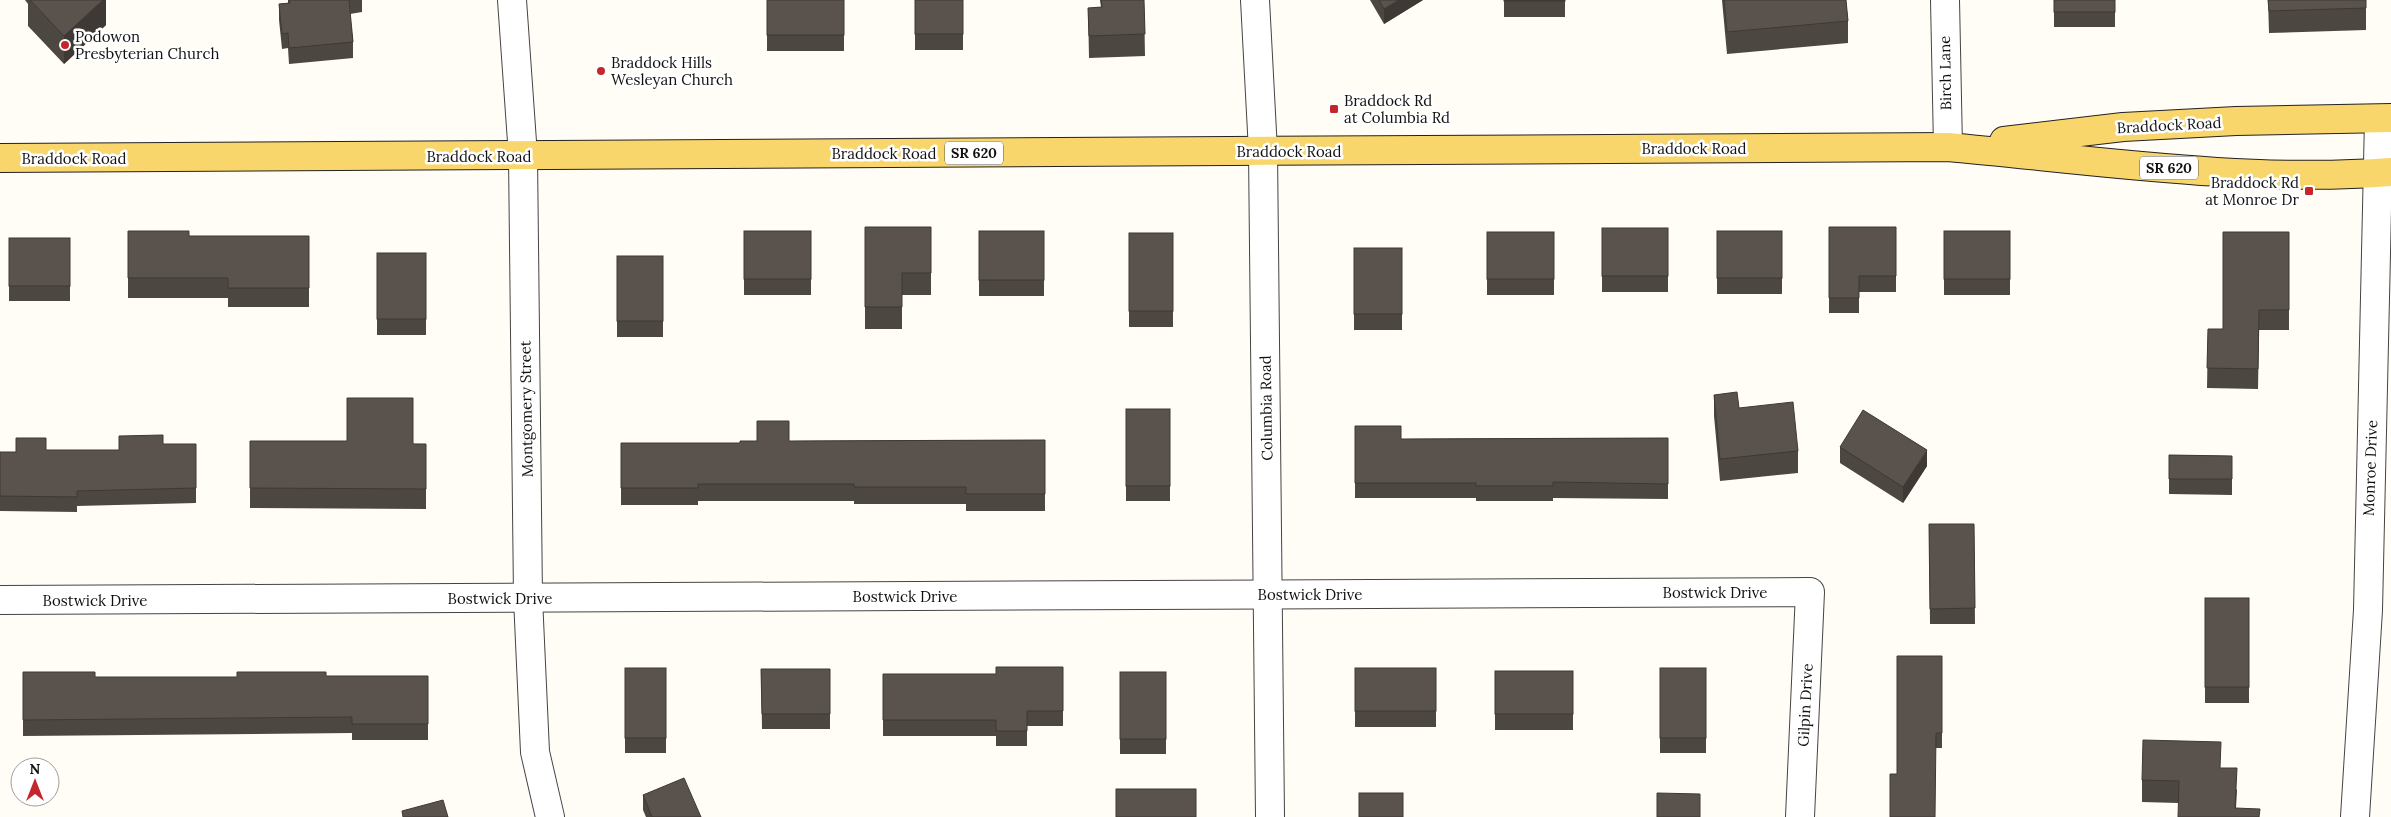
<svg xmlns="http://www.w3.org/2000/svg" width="2391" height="817" viewBox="0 0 2391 817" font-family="Lora,serif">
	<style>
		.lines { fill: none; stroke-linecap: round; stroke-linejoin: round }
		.minor-casing { stroke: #444; stroke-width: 30 }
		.major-casing { stroke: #222; stroke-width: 30 }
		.minor { stroke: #fff; stroke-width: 28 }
		.major { stroke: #f9d66b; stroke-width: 28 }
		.wall { fill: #4d4742 }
		.shaded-wall { fill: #3f3936 }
		.building { fill: #5a524d; stroke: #3f3936 }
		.poi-dot { fill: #c4262e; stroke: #fff; stroke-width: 2 }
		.labels { text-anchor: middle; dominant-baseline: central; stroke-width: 5; stroke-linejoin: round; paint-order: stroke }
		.shield { fill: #fff; stroke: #585858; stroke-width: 1 }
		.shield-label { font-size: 14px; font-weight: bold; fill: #111 }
		.poi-label { font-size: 15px; fill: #111; stroke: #fff; text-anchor: start }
		.street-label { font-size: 15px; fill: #111; stroke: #fff }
	</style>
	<rect width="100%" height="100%" fill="#fffdf5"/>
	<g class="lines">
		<g class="minor-casing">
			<g id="minor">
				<polyline points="512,0 523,156 528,598 535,752 550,817"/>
				<polyline points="1255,0 1263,151 1270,817"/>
				<polyline points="1945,0 1948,147"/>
				<polyline points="0,600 1810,592 1800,817"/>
				<polyline points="2355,817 2368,610 2379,119"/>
			</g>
		</g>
		<g class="major-casing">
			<g id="major">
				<polyline points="2004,141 2123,127 2236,121 2391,118"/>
				<path d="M0,158L1948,147C2092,160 2246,183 2391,172"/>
			</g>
		</g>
		<use href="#minor" class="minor"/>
		<use href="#major" class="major"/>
	</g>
	<g class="wall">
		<polygon points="25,0 106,0 106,25 64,64 28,26 28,4"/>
		<polygon points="288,0 362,0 362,12 350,14 353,42 353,58 289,64 288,48 282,49 279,20 279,4 288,3"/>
		<rect x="767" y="0" width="77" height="51"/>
		<rect x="915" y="0" width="48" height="50"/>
		<polygon points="1100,0 1144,0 1145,56 1089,58 1088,8 1101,7"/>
		<polygon points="1370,0 1423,0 1384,24"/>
		<rect x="1504" y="0" width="61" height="17"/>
		<polygon points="1722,0 1846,0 1848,21 1848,43 1727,54"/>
		<rect x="2054" y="0" width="61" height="27"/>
		<polygon points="2268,0 2366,0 2366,30 2269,33"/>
		<polygon points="865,227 931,227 931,295 902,295 902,329 865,329"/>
		<polygon points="1829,227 1896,227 1896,292 1859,292 1859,313 1829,313"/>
		<rect x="1602" y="228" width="66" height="64"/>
		<polygon points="128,231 189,236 309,236 309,307 228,307 228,298 128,298"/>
		<rect x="744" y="231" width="67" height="64"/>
		<rect x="979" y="231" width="65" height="65"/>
		<rect x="1717" y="231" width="65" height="63"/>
		<rect x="1944" y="231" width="66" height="64"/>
		<rect x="1487" y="232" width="67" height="63"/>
		<polygon points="2289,232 2289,330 2259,330 2258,389 2207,388 2208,329 2223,329"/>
		<rect x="1129" y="233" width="44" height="94"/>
		<rect x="9" y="238" width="61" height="63"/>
		<rect x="1354" y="248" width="48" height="82"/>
		<rect x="377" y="253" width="49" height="82"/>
		<rect x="617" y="256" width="46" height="81"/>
		<polygon points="1714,395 1739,408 1798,451 1798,473 1720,481 1714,416"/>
		<rect x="1126" y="409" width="44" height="92"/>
		<polygon points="1355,426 1401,439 1668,438 1668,499 1553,498 1553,501 1476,501 1476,498 1355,498"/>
		<polygon points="1045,440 1045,511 966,511 966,504 854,504 854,501 698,501 698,505 621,505 621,443 740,443 789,441"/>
		<polygon points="250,441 426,444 426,509 250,508"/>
		<polygon points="163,444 196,444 196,503 77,506 77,512 0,511 0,452 16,452 46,450 119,450"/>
		<polygon points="1840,447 1927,466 1903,503 1840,463"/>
		<polygon points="2169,455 2232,456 2232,495 2169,494"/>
		<polygon points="1929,524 1974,524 1975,624 1930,624"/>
		<rect x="2205" y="598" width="44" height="105"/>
		<polygon points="1942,656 1942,748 1936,748 1897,774"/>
		<polygon points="1063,667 1063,726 1027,726 1027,746 996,746 996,736 883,736 883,674 996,674"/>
		<rect x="625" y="668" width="41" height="85"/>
		<rect x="1355" y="668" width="81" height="59"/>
		<rect x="1660" y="668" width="46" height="85"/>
		<polygon points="761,669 830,669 830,729 762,729"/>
		<rect x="1495" y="671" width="78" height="59"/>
		<polygon points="23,672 95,677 237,677 326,676 428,676 428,740 352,740 352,733 23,736"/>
		<rect x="1120" y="672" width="46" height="82"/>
		<polygon points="2221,768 2237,790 2236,808 2260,817 2178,803 2142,802 2142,780"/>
		<polygon points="643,795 701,817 646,817 643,810"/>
	</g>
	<g class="shaded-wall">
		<polygon points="103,0 106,0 106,25 64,64 64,36"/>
		<polygon points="1399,0 1423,0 1384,24 1384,9"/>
		<polygon points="1927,450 1927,466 1903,503 1903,487"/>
	</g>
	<g class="building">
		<polygon points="30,0 103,0 64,36"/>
		<polygon points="289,0 349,0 353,42 289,48 288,33 282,34 279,4 290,3"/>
		<rect x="767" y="0" width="77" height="35"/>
		<rect x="915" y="0" width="48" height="34"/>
		<polygon points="1101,0 1144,0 1145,34 1089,36 1088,8 1102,7"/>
		<polygon points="1379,0 1399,0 1384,9"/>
		<rect x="1504" y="0" width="61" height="1"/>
		<polygon points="1724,0 1846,0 1848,21 1727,32"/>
		<rect x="2054" y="0" width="61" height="12"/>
		<polygon points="2268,0 2366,0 2366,8 2269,11"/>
		<polygon points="865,227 931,227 931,273 902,273 902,307 865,307"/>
		<polygon points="1829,227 1896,227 1896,276 1859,276 1859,298 1829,298"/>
		<rect x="1602" y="228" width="66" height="48"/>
		<polygon points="128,231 189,231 189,236 309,236 309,288 228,288 228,278 128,278"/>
		<rect x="744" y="231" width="67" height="48"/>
		<rect x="979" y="231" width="65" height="49"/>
		<rect x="1717" y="231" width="65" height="47"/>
		<rect x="1944" y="231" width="66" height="48"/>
		<rect x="1487" y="232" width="67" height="47"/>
		<polygon points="2223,232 2289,232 2289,310 2259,310 2258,369 2207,368 2208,329 2223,329"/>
		<rect x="1129" y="233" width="44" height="78"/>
		<rect x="9" y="238" width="61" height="48"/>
		<rect x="1354" y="248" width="48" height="66"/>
		<rect x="377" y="253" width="49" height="66"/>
		<rect x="617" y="256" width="46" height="65"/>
		<polygon points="1737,392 1739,408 1793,402 1798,451 1720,459 1714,395"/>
		<polygon points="347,398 413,398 413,444 426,444 426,489 250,488 250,441 347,441"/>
		<rect x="1126" y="409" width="44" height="77"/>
		<polygon points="1863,410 1927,450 1903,487 1840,447"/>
		<polygon points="757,421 789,421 789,441 1045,440 1045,494 966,494 966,487 854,487 854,484 698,484 698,488 621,488 621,443 740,443 740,441 757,441"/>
		<polygon points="1355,426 1401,426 1401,439 1668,438 1668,484 1553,482 1553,486 1476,486 1476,483 1355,483"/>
		<polygon points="163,435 163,444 196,444 196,488 77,491 77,497 0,496 0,452 16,452 16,438 46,438 46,450 119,450 119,436"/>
		<polygon points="2169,455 2232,456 2232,479 2169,479"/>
		<polygon points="1929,524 1974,524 1975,608 1930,609"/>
		<rect x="2205" y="598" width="44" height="89"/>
		<polygon points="1897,656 1942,656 1942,733 1936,733 1935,817 1890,817 1890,774 1897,774"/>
		<polygon points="996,667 1063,667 1063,711 1027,711 1027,731 996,731 996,720 883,720 883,674 996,674"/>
		<rect x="625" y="668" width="41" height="70"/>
		<rect x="1355" y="668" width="81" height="43"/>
		<rect x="1660" y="668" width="46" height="70"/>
		<polygon points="761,669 830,669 830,714 762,714"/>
		<rect x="1495" y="671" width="78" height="43"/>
		<polygon points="23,672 95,672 95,677 237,677 237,672 326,672 326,676 428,676 428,724 352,724 352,717 23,720"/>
		<rect x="1120" y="672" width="46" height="67"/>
		<polygon points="2143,740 2221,742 2220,768 2237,768 2235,808 2260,809 2259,817 2178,817 2179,781 2142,780"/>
		<polygon points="684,778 701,817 652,817 643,795"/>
		<rect x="1116" y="789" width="80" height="28"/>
		<rect x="1359" y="793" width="44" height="24"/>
		<polygon points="1657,793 1700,794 1700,817 1657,817"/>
		<polygon points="443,800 448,817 403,817 402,811"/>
	</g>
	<g class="poi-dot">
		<circle cx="65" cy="45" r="5"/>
		<circle cx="601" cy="71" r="5"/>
		<rect x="1329" y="104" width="10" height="10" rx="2.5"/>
		<rect x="2304" y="186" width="10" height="10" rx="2.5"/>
	</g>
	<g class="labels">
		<g class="shield">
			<rect x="945" y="141.5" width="58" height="23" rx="4"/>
			<rect x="2140" y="156.5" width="58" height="23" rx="4"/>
		</g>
		<g class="shield-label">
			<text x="974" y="153">SR 620</text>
			<text x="2169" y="168">SR 620</text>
		</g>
		<g class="poi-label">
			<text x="75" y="36">Podowon<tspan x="75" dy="17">Presbyterian Church</tspan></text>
			<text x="611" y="62">Braddock Hills<tspan x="611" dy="17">Wesleyan Church</tspan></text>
			<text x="1344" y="100">Braddock Rd<tspan x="1344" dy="17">at Columbia Rd</tspan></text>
			<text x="2299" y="182" text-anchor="end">Braddock Rd<tspan x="2299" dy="17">at Monroe Dr</tspan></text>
		</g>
		<g class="street-label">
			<text transform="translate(1945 73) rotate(-91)">Birch Lane</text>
			<text transform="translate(2169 125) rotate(-3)">Braddock Road</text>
			<text x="1694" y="148">Braddock Road</text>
			<text x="1289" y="151">Braddock Road</text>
			<text x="884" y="153">Braddock Road</text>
			<text x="479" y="156">Braddock Road</text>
			<text x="74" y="158">Braddock Road</text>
			<text transform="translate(1266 408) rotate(-91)">Columbia Road</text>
			<text transform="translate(526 409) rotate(-91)">Montgomery Street</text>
			<text transform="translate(2370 468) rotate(-88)">Monroe Drive</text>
			<text x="1715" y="592">Bostwick Drive</text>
			<text x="1310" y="594">Bostwick Drive</text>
			<text x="905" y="596">Bostwick Drive</text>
			<text x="500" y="598">Bostwick Drive</text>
			<text x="95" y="600">Bostwick Drive</text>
			<text transform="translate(1805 705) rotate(-87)">Gilpin Drive</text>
		</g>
	</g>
	<g transform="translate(35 782)"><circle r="24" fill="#ffffff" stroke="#a0a0a0"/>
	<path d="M0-4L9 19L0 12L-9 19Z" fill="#c4262e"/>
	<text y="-8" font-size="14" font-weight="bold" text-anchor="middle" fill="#111111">N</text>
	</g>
</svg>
